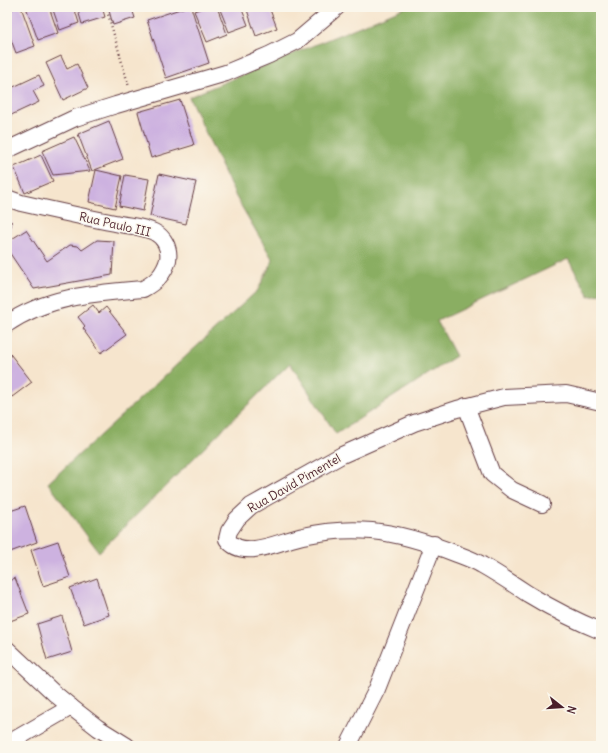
<svg xmlns="http://www.w3.org/2000/svg" width="608" height="753" viewBox="0 0 608 753" font-family="Delius,sans-serif">
	<style>
		.forest { fill: #8aae62; stroke: #6a6646 }
		.building { fill: #cdb2e0 }
		.lines { fill: none; stroke-linecap: round; stroke-linejoin: round }
		.minor-casing { stroke: #643d43; stroke-width: 18 }
		.path { stroke: #643d43; stroke-width: 2.5; stroke-dasharray: 1 3; stroke-linecap: butt }
		.minor { stroke: #fff; stroke-width: 16 }
		.labels { text-anchor: middle; dominant-baseline: central; stroke-width: 3; stroke-linejoin: round; paint-order: stroke }
		.street-label { font-size: 12px; fill: #4a1f2b; stroke: #fbf7ec }
	</style>
	<rect width="100%" height="100%" fill="#fbf7ec"/>
	<filter id="ink" filterUnits="userSpaceOnUse"><feTurbulence type="fractalNoise" baseFrequency=".025" numOctaves="2"/><feDisplacementMap in="SourceGraphic" scale="8" xChannelSelector="R" yChannelSelector="G"/><feConvolveMatrix kernelMatrix="1 2 1 2 8 2 1 2 1" color-interpolation-filters="sRGB"/></filter>
	<filter id="wash" filterUnits="userSpaceOnUse"><feTurbulence type="fractalNoise" baseFrequency=".012" numOctaves="4" result="noise"/><feDisplacementMap in="SourceGraphic" scale="16" xChannelSelector="R" yChannelSelector="G"/><feGaussianBlur stdDeviation="0.9" result="paint"/><feColorMatrix in="noise" values="0 0 0 0 0 0 0 0 0 0 0 0 0 0 0 0 0 1.4 0 .05"/><feComposite in="paint" operator="in"/></filter>
	<g filter="url(#wash)">
		<rect width="100%" height="100%" fill="#f6e5cd"/>
		<polygon class="forest" points="406,7 601,7 601,294 589,296 568,259 437,321 456,356 336,434 290,363 99,552 48,483 258,290 273,260 236,197 189,97"/>
		<g id="blocks">
			<g class="building">
				<polygon points="18,7 21,7 35,46 16,53 7,29 7,11"/>
				<polygon points="26,7 49,7 58,33 38,40"/>
				<polygon points="52,7 74,7 79,23 60,30"/>
				<polygon points="77,7 102,7 105,17 82,24"/>
				<polygon points="108,7 136,7 132,9 135,18 113,25"/>
				<polygon points="186,7 191,7 209,63 166,78 147,20"/>
				<polygon points="205,7 217,7 227,34 207,42 194,11"/>
				<polygon points="219,7 241,7 248,25 229,32"/>
				<polygon points="246,7 269,7 277,28 256,36"/>
				<polygon points="61,56 67,69 77,64 88,88 63,100 46,63"/>
				<polygon points="39,75 44,86 33,91 39,102 7,117 7,90"/>
				<polygon points="180,100 194,145 151,158 138,112"/>
				<polygon points="109,121 123,159 92,171 78,134"/>
				<polygon points="74,137 90,171 53,175 42,151"/>
				<polygon points="41,155 53,181 25,193 14,167"/>
				<polygon points="96,170 122,176 115,208 89,202"/>
				<polygon points="159,174 196,182 186,224 150,216"/>
				<polygon points="125,175 149,179 143,211 119,206"/>
				<polygon points="7,220 12,222 9,233 7,234"/>
				<polygon points="26,230 47,261 70,245 78,246 82,250 97,240 114,241 112,275 34,289 7,249 7,242"/>
				<polygon points="93,305 99,313 106,307 127,334 101,353 83,328 85,326 78,317"/>
				<polygon points="7,350 32,382 12,397 7,390"/>
				<polygon points="25,506 37,542 10,552 7,542 7,512"/>
				<polygon points="58,541 70,577 43,586 31,550"/>
				<polygon points="15,578 29,614 10,621 7,613 7,582"/>
				<polygon points="97,578 109,615 84,624 70,588"/>
				<polygon points="62,616 72,652 47,660 37,624"/>
			</g>
		</g>
	</g>
	<g filter="url(#ink)">
		<use href="#blocks" fill-opacity="0" stroke="#643d43" stroke-width="1"/>
		<g class="lines">
			<g class="minor-casing">
				<g id="minor">
					<polyline points="7,150 75,118 116,105 226,73 269,55 297,41 337,7"/>
					<path d="M7,198L21,203C52,210 83,217 115,223C127,226 142,226 154,232C164,237 170,248 168,260C164,274 156,282 143,289C96,293 47,296 7,324"/>
					<path d="M601,402L566,394L504,397L457,409L414,423L342,455L251,506L237,519L229,531L227,539C243,562 282,540 303,536C325,531 350,529 372,531C402,534 429,543 457,554C465,557 474,560 482,565C498,574 513,584 528,594C551,608 576,621 601,631"/>
					<polyline points="466,406 492,474 512,490 542,504"/>
					<polyline points="7,649 54,693 71,707"/>
					<polyline points="7,744 71,707 98,728 127,746"/>
					<polyline points="348,746 377,689 434,544"/>
				</g>
			</g>
			<polyline class="path" points="106,7 129,87"/>
			<use href="#minor" class="minor"/>
		</g>
	</g>
	<g class="labels">
		<g class="street-label">
			<text transform="translate(115 224) rotate(13)">Rua Paulo III</text>
			<text transform="translate(294 483) rotate(-30)">Rua David Pimentel</text>
		</g>
	</g>
	<rect width="608" height="753" fill="none" stroke="#fbf7ec" stroke-width="24"/>
	<g transform="translate(562 707) rotate(107)" stroke="#fbf7ec" stroke-width="3" paint-order="stroke">
	<path d="M0-3L7 15L0 10L-7 15Z" fill="#4a1f2b"/>
	<text y="-6" font-size="11" font-weight="bold" text-anchor="middle" fill="#4a1f2b">N</text>
	</g>
</svg>
